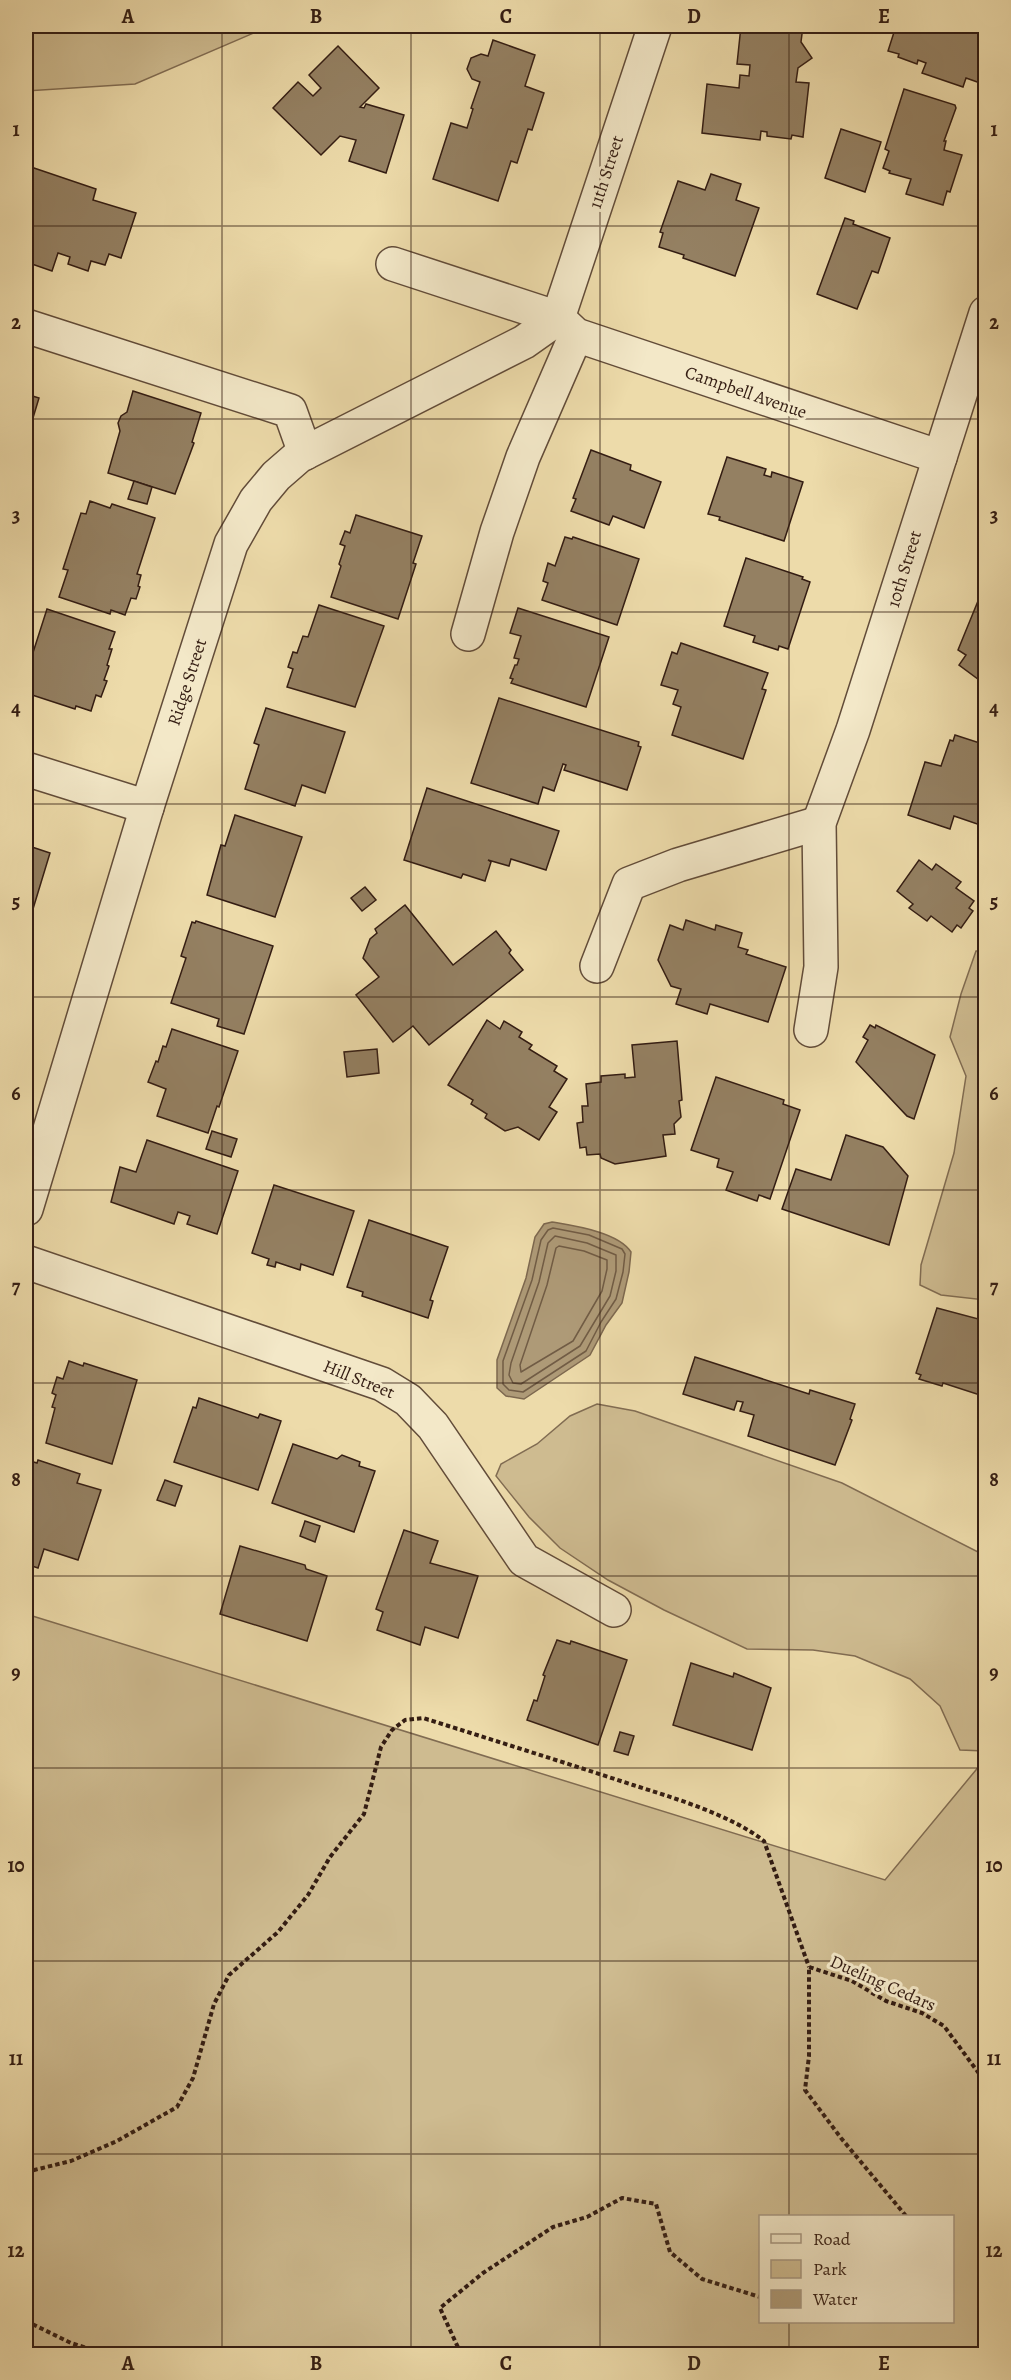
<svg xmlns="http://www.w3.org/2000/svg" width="1011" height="2380" viewBox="0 0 1011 2380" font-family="Alegreya,serif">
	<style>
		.green { fill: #cebb90; stroke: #816c52; stroke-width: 1.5; fill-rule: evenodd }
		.water { fill: #ae9a77; stroke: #7d684f; stroke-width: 1.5 }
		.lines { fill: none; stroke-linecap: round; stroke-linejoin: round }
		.shore { stroke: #715c45; stroke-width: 1.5 }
		.building { fill: #948062; stroke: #341d13; stroke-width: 1.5 }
		.minor-casing { stroke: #624c39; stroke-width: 36 }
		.path { stroke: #341d13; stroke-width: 4; stroke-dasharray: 4.5 3; stroke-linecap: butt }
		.minor { stroke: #f3e8c8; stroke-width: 33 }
		.grid { fill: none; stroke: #341d13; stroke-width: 1.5; stroke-opacity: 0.55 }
		.labels { text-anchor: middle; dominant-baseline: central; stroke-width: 6; stroke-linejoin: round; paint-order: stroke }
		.street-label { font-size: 18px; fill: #341d13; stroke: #f3e8c8 }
		.neatline { fill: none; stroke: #341d13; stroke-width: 2 }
		.grid-label { font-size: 20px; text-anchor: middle; font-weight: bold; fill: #341d13 }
	</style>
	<rect width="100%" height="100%" fill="#eddbaa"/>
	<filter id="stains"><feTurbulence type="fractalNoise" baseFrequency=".00333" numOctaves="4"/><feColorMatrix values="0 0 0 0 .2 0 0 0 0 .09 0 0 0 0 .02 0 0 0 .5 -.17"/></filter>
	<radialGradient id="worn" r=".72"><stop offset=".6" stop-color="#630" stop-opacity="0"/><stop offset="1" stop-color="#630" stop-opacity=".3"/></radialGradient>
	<g class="green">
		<polygon points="26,26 270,26 135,84 26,91"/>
		<polygon points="976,951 986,951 985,1300 941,1295 920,1285 921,1265 954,1153 966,1076 950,1037 961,994"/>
		<polygon points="597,1404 635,1411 842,1483 978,1552 985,1553 985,1751 960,1750 940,1706 910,1679 855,1656 813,1650 747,1649 664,1610 608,1580 560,1548 529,1517 496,1476 501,1464 537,1444 570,1416"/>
		<path d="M26,1614L885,1880L985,1759V2354H26ZM760,2216H952V2322H760Z"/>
	</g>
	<path class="water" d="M552,1222C575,1226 618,1232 631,1252L629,1272L622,1303L606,1325L590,1355L524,1399L506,1396L497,1388V1360L526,1278L535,1237L544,1224Z"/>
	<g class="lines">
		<g class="shore">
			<polygon points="553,1228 589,1235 622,1249 625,1254 623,1272 616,1299 601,1322 586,1351 523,1392 509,1390 503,1384 503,1361 532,1280 541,1240 548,1230"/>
			<polygon points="555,1236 587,1243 616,1255 616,1271 610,1296 580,1346 521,1384 513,1383 509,1375 511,1363 539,1282 548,1243"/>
			<polygon points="559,1246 584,1251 607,1260 607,1269 602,1291 573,1341 521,1372 520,1365 547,1285 556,1248"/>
		</g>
	</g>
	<g class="building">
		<polygon points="741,26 803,26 801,42 812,58 798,68 796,82 809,83 803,137 792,135 791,139 767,136 767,132 761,131 760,140 702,133 707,84 739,88 740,75 749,76 750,65 737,64"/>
		<polygon points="896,26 986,26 986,77 983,84 966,78 963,87 922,73 926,63 918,60 917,64 898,57 899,54 888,51"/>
		<polygon points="493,40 535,55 525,86 544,93 532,130 528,129 517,163 511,161 498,201 433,179 451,123 467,128 473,109 471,108 480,82 472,79 467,69 471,58 481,54 488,56"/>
		<polygon points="338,46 379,88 360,107 364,108 366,104 404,115 386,173 349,161 356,140 340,136 321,155 273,108 298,82 313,96 321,88 309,75"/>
		<polygon points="904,89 955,105 956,108 944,141 946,141 944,150 962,155 950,192 947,191 943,205 906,194 911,179 889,173 890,171 883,168 889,151 885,149"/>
		<polygon points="841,129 881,142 865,192 825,178"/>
		<polygon points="31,167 96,189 93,200 136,213 121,258 109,254 105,265 91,261 88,271 68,264 70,257 58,253 52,271 26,262 26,184"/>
		<polygon points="711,174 741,184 736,200 759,208 735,276 683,258 684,255 659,247 663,233 660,232 678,181 705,190"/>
		<polygon points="845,218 854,221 853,224 890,238 878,273 872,271 857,309 817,294"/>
		<polygon points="133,391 201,413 192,442 194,443 175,494 108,473 120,431 118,423 121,416 127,412"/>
		<polygon points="26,394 39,398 26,441"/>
		<polygon points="591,450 631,465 630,470 661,482 644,528 613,516 609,525 571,511 576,499 573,498"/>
		<polygon points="727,457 766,469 764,475 771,477 772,472 803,482 784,541 719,520 720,517 708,514"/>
		<polygon points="134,481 152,487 147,504 128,499"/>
		<polygon points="90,501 110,508 112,504 155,518 137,574 141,575 138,586 140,587 136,599 131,598 125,615 111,610 110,614 59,597 68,570 63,569 81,513 86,514"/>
		<polygon points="356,515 422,536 413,563 416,564 398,619 331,597 341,566 339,564 345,546 340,544 345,531 350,533"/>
		<polygon points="565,537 572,539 573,537 639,559 617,625 542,600 548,583 543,581 548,563 555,566"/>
		<polygon points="746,558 803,577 802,579 810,582 788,649 779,646 778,650 753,642 755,636 724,626"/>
		<polygon points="986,598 986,685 959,665 966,655 958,650 978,601 982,603"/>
		<polygon points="319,605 384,626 355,707 287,687 293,669 288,667 293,652 297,653 303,636 308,637"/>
		<polygon points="518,608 609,637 586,707 511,683 513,679 510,678 515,665 517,665 519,659 514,658 521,636 510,633"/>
		<polygon points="47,609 115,632 109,649 112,649 107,665 109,666 104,680 107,681 101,697 96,695 91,711 76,706 75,709 26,693 33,666 29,665"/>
		<polygon points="681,643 768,673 762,689 766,690 743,759 672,735 681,707 673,704 678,690 661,685 672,652 677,654"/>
		<polygon points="499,698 639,742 638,746 641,747 627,790 564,770 566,765 563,764 554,791 543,787 538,804 471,783"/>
		<polygon points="266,708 345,732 325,793 302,785 295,806 245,789 259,745 254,743"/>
		<polygon points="955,735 986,745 986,827 954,816 950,829 908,815 925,762 941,766 950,740 953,741"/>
		<polygon points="427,788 559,831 546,870 511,859 509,866 488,860 491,862 485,881 463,874 461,878 404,860"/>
		<polygon points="235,815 302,837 275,917 207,895 221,845 225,846"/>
		<polygon points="26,845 50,853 26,932"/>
		<polygon points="919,860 932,870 936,864 961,882 956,888 974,901 969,908 973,911 961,928 957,925 952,932 931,916 927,921 909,908 913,904 897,891"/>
		<polygon points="365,887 376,900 362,911 351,898"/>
		<polygon points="405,905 453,965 496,931 511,950 509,953 523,970 429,1045 413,1026 393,1042 356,995 379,977 363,958 370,939 377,933 375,929"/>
		<polygon points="686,920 715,930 716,925 742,933 738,947 748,950 746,954 786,967 768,1022 710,1004 707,1014 676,1004 681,989 671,986 658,960 670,925 683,930"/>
		<polygon points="196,921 273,946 244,1034 217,1026 219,1019 171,1003 186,958 181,956 192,922 195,923"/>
		<polygon points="487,1020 500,1029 504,1021 522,1032 519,1037 532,1045 529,1049 557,1066 554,1071 567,1079 549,1107 557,1112 539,1140 518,1127 505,1131 485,1118 487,1114 471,1104 473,1100 448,1085"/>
		<polygon points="870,1025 875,1028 876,1025 935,1055 914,1119 907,1116 856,1062 868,1040 863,1037"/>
		<polygon points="172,1029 238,1051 219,1107 217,1106 208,1133 157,1116 166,1089 148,1082 156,1061 158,1062 163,1046 166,1047"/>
		<polygon points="677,1041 682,1100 679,1101 681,1117 674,1124 675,1134 663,1135 666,1156 615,1164 601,1158 600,1154 587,1155 586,1147 580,1148 577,1123 583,1122 582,1106 588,1106 586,1084 601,1082 601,1076 625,1074 625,1078 635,1077 632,1045"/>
		<polygon points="377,1049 379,1073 347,1077 344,1052"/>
		<polygon points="716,1077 784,1100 783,1104 800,1110 770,1199 759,1195 757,1201 726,1190 733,1172 717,1167 719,1159 691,1150"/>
		<polygon points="212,1131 237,1139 231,1157 206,1149"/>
		<polygon points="846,1135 883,1147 908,1176 889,1245 782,1209 796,1169 831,1180"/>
		<polygon points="147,1140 238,1171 217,1234 187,1224 190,1216 178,1212 174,1224 111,1202 120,1167 136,1172"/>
		<polygon points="274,1185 354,1211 333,1275 301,1264 300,1270 276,1262 275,1267 267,1265 269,1259 252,1253"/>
		<polygon points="369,1220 448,1247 430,1300 433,1301 428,1318 362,1296 363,1292 347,1287"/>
		<polygon points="937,1308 986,1321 986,1397 943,1383 942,1386 919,1379 921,1375 916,1373"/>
		<polygon points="695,1357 809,1394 810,1390 855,1404 850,1419 852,1420 835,1465 748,1436 754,1415 740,1411 743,1402 737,1401 734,1410 683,1394"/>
		<polygon points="69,1361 83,1366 84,1363 137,1380 112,1464 46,1443 55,1408 52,1407 56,1395 52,1393 57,1377 63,1379"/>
		<polygon points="199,1398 258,1418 260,1414 281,1421 258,1490 174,1462 193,1407 196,1408"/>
		<polygon points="293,1444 337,1459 342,1455 360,1462 359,1466 375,1471 354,1532 272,1503"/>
		<polygon points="38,1460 80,1474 77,1483 101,1490 78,1560 44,1549 38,1568 26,1564 26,1476 30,1461 37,1463"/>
		<polygon points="165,1480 182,1486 175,1506 157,1500"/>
		<polygon points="305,1521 320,1526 315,1542 300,1536"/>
		<polygon points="404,1530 438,1541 430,1563 478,1576 458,1638 425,1627 420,1645 377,1630 383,1612 376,1609"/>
		<polygon points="240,1546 305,1565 306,1569 327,1576 307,1641 220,1614"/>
		<polygon points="557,1640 570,1644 571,1641 627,1660 598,1745 527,1720 534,1700 537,1701 545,1676 543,1675"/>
		<polygon points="691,1663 733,1677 734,1673 771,1688 752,1750 673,1725"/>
		<polygon points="620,1732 634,1736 628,1755 614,1751"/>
	</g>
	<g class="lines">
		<g class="minor-casing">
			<g id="minor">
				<polyline points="393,264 558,318 576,335 940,457"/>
				<polyline points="558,318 655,26"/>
				<polyline points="26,326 290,411 305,453"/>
				<polyline points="468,634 497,532 523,457 576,335"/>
				<polyline points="26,769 147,807"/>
				<polyline points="597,966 629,884 678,865 819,823"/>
				<polyline points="811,1030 821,967 819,823 853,730 986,313"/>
				<polyline points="26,1209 147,807 231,544 256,500 276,476 299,456 524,342 558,318"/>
				<polyline points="26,1262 382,1384 408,1400 433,1426 524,1560 614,1610"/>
			</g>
		</g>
		<g class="path">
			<path d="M26,2172L71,2161L117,2141L177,2107L193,2078L214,2004L229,1975L278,1932L308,1895L330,1857L364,1814L381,1747L392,1730L405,1720L423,1718C493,1740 563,1762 633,1785C674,1798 731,1815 764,1841L809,1967"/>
			<polyline points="906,2216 841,2138 805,2090 809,2056 809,1967 852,1981 886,2001 922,2013 944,2026 986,2083"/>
			<polyline points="26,2321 71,2343 106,2354"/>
			<polyline points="461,2354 440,2308 483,2273 553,2227 587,2217 622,2198 656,2204 670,2252 702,2279 760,2297"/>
		</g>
		<use href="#minor" class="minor"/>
	</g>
	<path class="grid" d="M222,26V2354M411,26V2354M600,26V2354M789,26V2216M26,226H986M26,419H986M26,612H986M26,804H986M26,997H986M26,1190H986M26,1383H986M26,1576H986M26,1768H986M26,1961H986M26,2154H986M789,2322V2354"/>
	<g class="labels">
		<g class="street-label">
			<text transform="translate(606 172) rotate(-72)">11th Street</text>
			<text transform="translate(746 392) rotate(19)">Campbell Avenue</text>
			<text transform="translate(904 569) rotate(-73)">10th Street</text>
			<text transform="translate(187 682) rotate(-72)">Ridge Street</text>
			<text transform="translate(359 1379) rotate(22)">Hill Street</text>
			<text transform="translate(883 1983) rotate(24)">Dueling Cedars</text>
		</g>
	</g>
	<rect width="1011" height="2380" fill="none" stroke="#eddbaa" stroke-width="66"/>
	<rect x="759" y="2215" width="195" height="108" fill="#f3e8c8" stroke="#a79780" stroke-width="1.5"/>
	<rect x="771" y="2234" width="30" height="9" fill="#f3e8c8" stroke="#a79780" stroke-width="1.5"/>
	<text x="813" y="2245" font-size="18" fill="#341d13">Road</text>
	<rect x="771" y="2260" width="30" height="18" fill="#cebb90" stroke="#a79780" stroke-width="1.5"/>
	<text x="813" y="2275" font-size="18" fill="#341d13">Park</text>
	<rect x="771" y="2290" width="30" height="18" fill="#ae9a77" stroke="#a79780" stroke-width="1.5"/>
	<text x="813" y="2305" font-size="18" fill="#341d13">Water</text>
	<rect x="33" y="33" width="945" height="2314" class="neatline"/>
	<g class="grid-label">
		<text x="128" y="23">A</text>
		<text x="316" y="23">B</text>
		<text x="506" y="23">C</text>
		<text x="694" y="23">D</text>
		<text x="884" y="23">E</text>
		<text x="16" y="136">1</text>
		<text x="994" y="136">1</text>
		<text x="16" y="329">2</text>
		<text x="994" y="329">2</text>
		<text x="16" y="522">3</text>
		<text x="994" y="522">3</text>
		<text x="16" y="715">4</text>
		<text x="994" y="715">4</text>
		<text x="16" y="908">5</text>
		<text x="994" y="908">5</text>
		<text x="16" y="1100">6</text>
		<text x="994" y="1100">6</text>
		<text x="16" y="1293">7</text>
		<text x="994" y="1293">7</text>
		<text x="16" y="1486">8</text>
		<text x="994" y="1486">8</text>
		<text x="16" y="1679">9</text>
		<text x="994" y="1679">9</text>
		<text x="16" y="1872">10</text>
		<text x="994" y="1872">10</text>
		<text x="16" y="2065">11</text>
		<text x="994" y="2065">11</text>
		<text x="16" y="2257">12</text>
		<text x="994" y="2257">12</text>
		<text x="128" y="2370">A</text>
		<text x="316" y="2370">B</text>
		<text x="506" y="2370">C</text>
		<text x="694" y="2370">D</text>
		<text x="884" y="2370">E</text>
	</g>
	<rect width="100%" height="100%" filter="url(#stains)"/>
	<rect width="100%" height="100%" fill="url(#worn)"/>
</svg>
